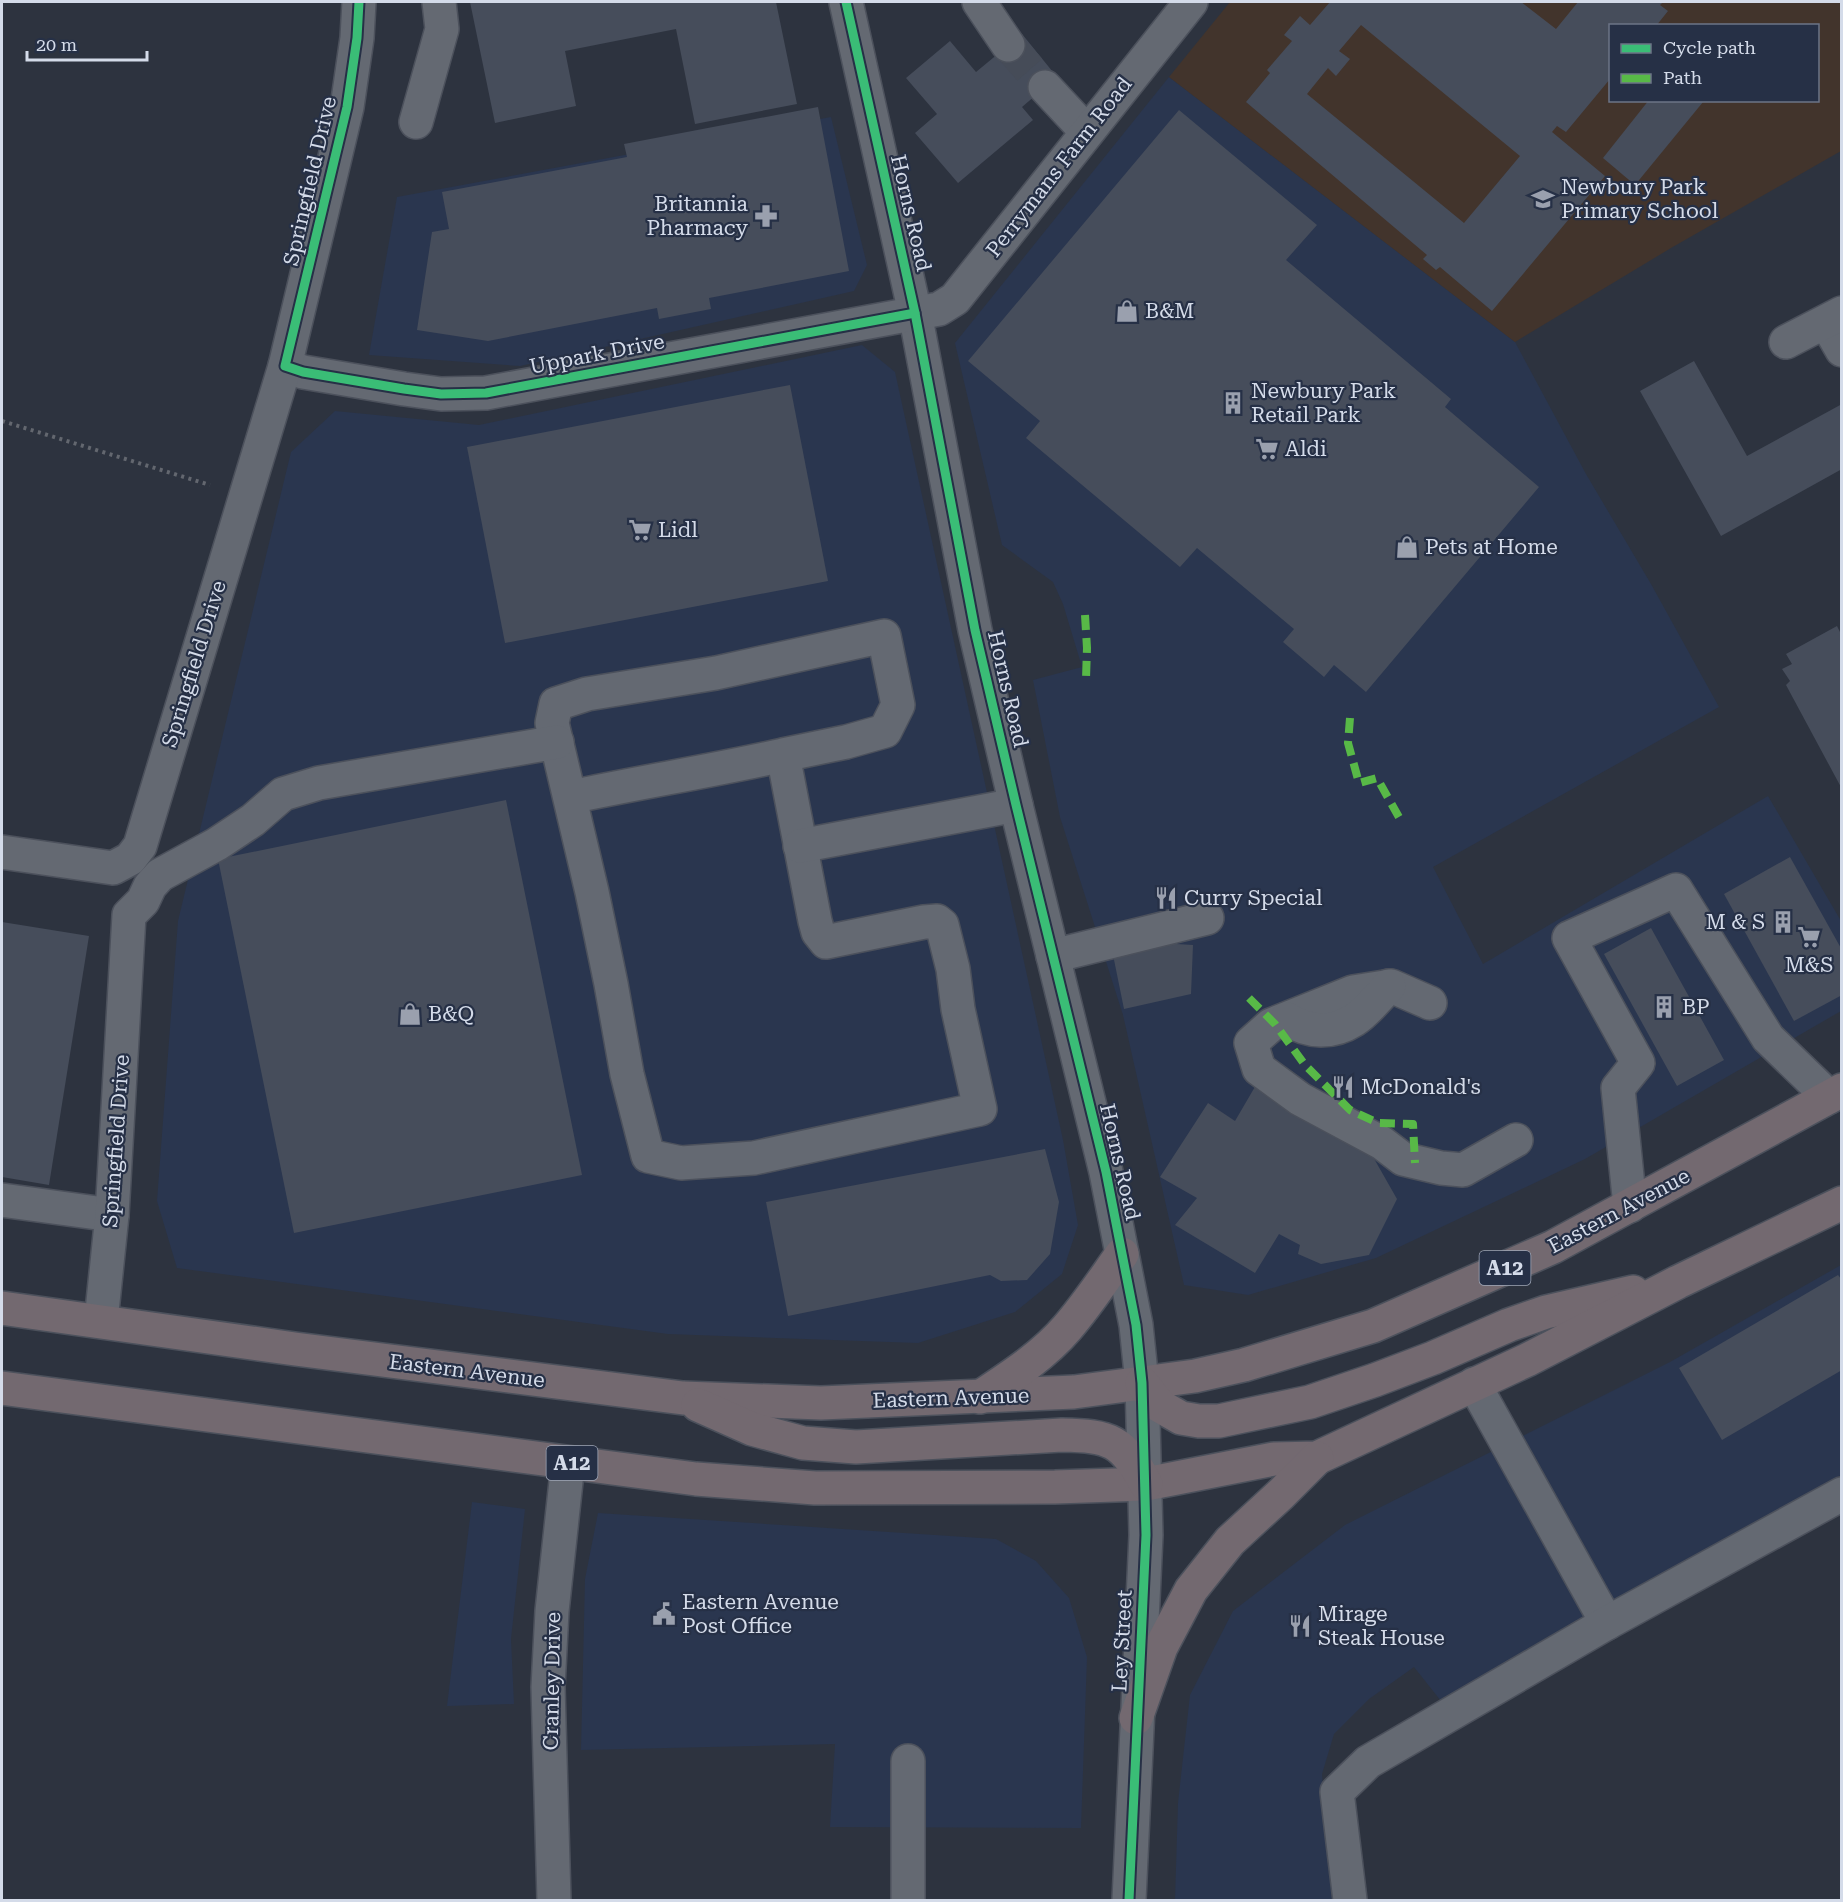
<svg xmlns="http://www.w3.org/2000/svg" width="1843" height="1902" viewBox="0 0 1843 1902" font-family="'Roboto Serif',serif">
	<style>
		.built { fill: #2a364f }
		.education { fill: #42342c; fill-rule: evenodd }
		.building { fill: #464d5b; fill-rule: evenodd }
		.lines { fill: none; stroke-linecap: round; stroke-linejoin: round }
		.minor-tunnel { stroke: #464c58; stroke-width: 33; stroke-dasharray: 33 16; stroke-linecap: butt }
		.minor-casing { stroke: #4c515c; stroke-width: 36 }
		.highway-casing { stroke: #4c515c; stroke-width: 36 }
		.path { stroke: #63676f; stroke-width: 4; stroke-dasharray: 3 4.5; stroke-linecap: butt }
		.minor { stroke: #646972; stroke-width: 33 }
		.highway { stroke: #736970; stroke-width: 33 }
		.quiet { stroke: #58b947; stroke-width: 8; stroke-dasharray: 15 8; stroke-linecap: butt }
		.cycleway-casing { stroke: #263046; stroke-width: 13 }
		.cycleway { stroke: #3abd76; stroke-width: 9 }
		.labels { text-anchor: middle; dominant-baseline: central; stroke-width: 4.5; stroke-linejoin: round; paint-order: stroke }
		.shield { fill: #263046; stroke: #a0a8b8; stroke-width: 1.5 }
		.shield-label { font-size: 20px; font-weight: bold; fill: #d4dbe9 }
		.street-label { font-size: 21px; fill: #d4dbe9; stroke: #263046 }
		.poi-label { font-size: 21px; fill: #d4dbe9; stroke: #263046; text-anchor: start }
	</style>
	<rect width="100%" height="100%" fill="#2d333f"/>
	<g class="built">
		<polygon points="1169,77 1515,342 1586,474 1651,584 1719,707 1433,867 1483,964 1768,796 1841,921 1841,1011 1585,1159 1376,1258 1248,1295 1184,1285 1123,1015 1060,817 1033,680 1082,667 1063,604 1053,582 1002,545 955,343"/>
		<polygon points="831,117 867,265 854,291 520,366 369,355 397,197"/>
		<polygon points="862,345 895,372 1063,1140 1078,1225 1062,1274 1015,1312 918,1343 668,1334 177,1268 157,1201 178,921 291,452 335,411 479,425"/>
		<polygon points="1841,1265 1841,1475 1445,1706 1414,1667 1369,1699 1334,1734 1322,1774 1332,1900 1175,1900 1178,1803 1190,1695 1233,1611 1345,1525 1670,1362"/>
		<polygon points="472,1502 525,1509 511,1639 514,1704 447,1706"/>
		<polygon points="598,1513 996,1539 1036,1561 1069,1598 1087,1657 1081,1828 830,1827 835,1744 581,1750 585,1579"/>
	</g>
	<path class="education" d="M1230,2H1841V151L1671,248L1515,342L1169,77ZM1610,26H1818V100H1610Z"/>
	<g class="building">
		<polygon points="470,2 776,2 797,104 695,124 676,29 565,51 576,106 495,123"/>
		<path d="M1330,2H1521L1556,29L1578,2H1663L1660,5L1668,11L1656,26H1610V79L1566,132L1557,126L1552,132L1605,176L1492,311L1440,267L1436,270L1423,259L1427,255L1246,102L1270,73L1267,70L1292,41L1284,35L1300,16L1310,25ZM1361,25L1520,156L1464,223L1307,94L1328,68L1336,76L1350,59L1339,51Z"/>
		<polygon points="1022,34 1057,77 1022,107 1033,120 958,183 915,133 937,114 906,78 950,41 976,72"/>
		<polygon points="1649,100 1703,102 1635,185 1603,158"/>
		<polygon points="818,107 849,271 709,298 711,309 659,319 657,308 488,341 417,330 432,232 449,229 442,192 627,157 624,144"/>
		<polygon points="1179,110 1317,225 1286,260 1451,399 1445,407 1539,487 1366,692 1334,665 1324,677 1283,642 1294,629 1197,548 1180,567 1026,438 1040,421 968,361"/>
		<polygon points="1694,361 1747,456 1842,404 1842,469 1721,536 1640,391"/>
		<polygon points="790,385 828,581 505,643 467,447"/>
		<polygon points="1837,626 1840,632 1842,632 1842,789 1786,685 1790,681 1782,669 1792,664 1786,654"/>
		<polygon points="506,800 582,1175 294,1233 218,859"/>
		<polygon points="1790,857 1842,950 1842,995 1794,1021 1724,894"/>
		<polygon points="2,922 89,936 49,1185 2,1177"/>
		<polygon points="1651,928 1724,1060 1677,1086 1604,954"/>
		<polygon points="1128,941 1193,945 1191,994 1124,1009 1111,945"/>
		<polygon points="1256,1085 1364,1141 1397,1199 1369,1255 1321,1264 1298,1254 1300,1245 1279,1234 1255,1273 1175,1225 1197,1198 1160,1177 1208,1103 1235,1121"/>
		<polygon points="1045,1149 1059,1202 1050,1254 1027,1280 1001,1281 990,1275 788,1316 766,1202"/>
		<polygon points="1838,1275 1842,1280 1842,1370 1722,1440 1679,1368"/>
	</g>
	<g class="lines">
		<polyline class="minor-tunnel" points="1008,45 1045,87"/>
		<g class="minor-casing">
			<g id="minor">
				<polyline points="846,2 915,313 975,630 1016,805 1106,1172 1136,1325 1142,1383 1146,1535 1129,1900"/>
				<polyline points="979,2 1008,45"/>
				<polyline points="1045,87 1087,132"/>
				<polyline points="416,122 442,29 439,2"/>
				<polyline points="1826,322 1842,350"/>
				<polyline points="1786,342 1842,313"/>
				<polyline points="285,366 303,372 404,389 441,394 486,393 939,309 955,299 1191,2"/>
				<path d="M571,797C641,782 712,771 783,755L815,921L818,932L826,942L924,922L937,921L942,925L953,969L958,1009L980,1109L754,1158L681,1163L648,1156L627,1074L611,984L592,892L552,723L556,704L587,694L716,673L884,636L898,705L885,731L846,742L783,755"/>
				<polyline points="800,846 1016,805"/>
				<polyline points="2,852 113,868 130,859 140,846 285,366 347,107 357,38 359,2"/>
				<polyline points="1053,956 1207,918"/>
				<polyline points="1430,1003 1391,986 1353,992 1271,1025 1251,1043 1259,1069 1300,1099 1382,1143 1403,1159 1441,1168 1463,1170 1516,1140"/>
				<path d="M1287,1019C1309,1033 1332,1034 1354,1020C1367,1012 1378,997 1389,986"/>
				<polyline points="2,1200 112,1215"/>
				<polyline points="1630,1206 1618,1088 1638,1063 1569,938 1676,890 1768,1038 1829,1097"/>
				<polyline points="101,1321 112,1215 129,915 143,901 150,886 160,875 217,844 253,820 283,794 319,783 557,742"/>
				<polyline points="1474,1384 1607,1623"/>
				<polyline points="908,1761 908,1900"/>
				<polyline points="554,1900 548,1687 552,1611 568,1463"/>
				<polyline points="1350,1900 1337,1792 1368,1762 1607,1623 1842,1494"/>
			</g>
		</g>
		<g class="highway-casing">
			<g id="highway">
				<polyline points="2,1308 295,1349 683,1398 821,1403 1074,1392 1195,1376 1244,1365 1373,1326 1553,1247 1842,1090"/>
				<polyline points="1142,1383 1160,1406 1181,1418 1199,1421 1219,1421 1310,1402 1375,1380 1433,1358 1509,1325 1546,1312 1633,1292"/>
				<polyline points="2,1388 696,1479 815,1488 1055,1487 1146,1484 1274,1459 1317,1458 1527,1360 1678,1282 1842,1203"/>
				<path d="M980,1397C1010,1377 1043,1356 1067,1328C1087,1305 1104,1279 1122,1254"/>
				<path d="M698,1405L752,1429L803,1443L856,1447L1062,1435C1110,1436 1123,1440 1146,1484"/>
				<polyline points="1136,1718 1161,1647 1191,1590 1230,1541 1280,1495 1317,1458"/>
			</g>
		</g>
		<polyline class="path" points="2,421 210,485"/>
		<use href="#minor" class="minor"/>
		<use href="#highway" class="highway"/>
		<g class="quiet">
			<polyline points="1085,615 1087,648 1086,679"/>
			<polyline points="1350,718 1348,743 1359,783 1377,778 1400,819"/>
			<polyline points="1249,998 1275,1024 1305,1065 1350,1110 1378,1123 1413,1124 1415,1163"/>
		</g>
		<g class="cycleway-casing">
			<g id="cycleway">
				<polyline points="359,2 357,38 347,107 285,366 303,372 404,389 441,394 486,393 915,313"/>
				<polyline points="846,2 915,313 975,630 1016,805 1106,1172 1136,1325 1142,1383 1146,1535 1129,1900"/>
			</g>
		</g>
		<use href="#cycleway" class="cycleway"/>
	</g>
	<defs>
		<g id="school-bare" transform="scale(1.8)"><path d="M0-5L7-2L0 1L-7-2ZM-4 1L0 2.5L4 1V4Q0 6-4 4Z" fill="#9aa0ae" stroke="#263046" stroke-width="2.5" paint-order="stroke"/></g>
		<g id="pharmacy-bare" transform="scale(1.8)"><path d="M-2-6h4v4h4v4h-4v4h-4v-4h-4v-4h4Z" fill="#9aa0ae" stroke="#263046" stroke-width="2.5" paint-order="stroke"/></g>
		<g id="shop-bare" transform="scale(1.8)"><path d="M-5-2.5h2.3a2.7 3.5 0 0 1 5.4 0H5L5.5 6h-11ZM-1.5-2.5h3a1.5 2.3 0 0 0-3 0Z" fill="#9aa0ae" stroke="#263046" stroke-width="2.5" paint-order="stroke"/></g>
		<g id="building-bare" transform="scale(1.8)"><path d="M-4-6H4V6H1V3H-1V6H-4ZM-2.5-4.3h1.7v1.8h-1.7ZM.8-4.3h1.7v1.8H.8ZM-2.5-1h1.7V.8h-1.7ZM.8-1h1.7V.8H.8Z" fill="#9aa0ae" stroke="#263046" stroke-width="2.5" paint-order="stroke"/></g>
		<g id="supermarket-bare" transform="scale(1.8)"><path d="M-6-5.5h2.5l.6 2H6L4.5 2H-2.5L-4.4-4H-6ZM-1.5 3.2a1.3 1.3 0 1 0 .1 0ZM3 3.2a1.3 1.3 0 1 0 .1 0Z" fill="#9aa0ae" stroke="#263046" stroke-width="2.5" paint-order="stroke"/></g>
		<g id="restaurant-bare" transform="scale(1.8)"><path d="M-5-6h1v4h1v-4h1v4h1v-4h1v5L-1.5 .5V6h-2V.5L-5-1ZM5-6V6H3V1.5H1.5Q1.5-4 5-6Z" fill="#9aa0ae" stroke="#263046" stroke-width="2.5" paint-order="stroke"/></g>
		<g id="civic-bare" transform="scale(1.8)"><path d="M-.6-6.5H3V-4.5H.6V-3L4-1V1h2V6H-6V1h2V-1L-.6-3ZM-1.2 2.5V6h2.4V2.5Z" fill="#9aa0ae" stroke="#263046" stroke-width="2.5" paint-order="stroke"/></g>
	</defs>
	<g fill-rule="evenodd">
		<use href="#school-bare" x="1543" y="199"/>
		<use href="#pharmacy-bare" x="766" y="216"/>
		<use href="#shop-bare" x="1127" y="311"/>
		<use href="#building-bare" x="1233" y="403"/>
		<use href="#supermarket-bare" x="1267" y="449"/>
		<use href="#supermarket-bare" x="640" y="530"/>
		<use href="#shop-bare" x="1407" y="547"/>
		<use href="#restaurant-bare" x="1166" y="898"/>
		<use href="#building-bare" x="1783" y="922"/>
		<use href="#supermarket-bare" x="1809" y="937"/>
		<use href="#building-bare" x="1664" y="1007"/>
		<use href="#shop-bare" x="410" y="1014"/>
		<use href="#restaurant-bare" x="1343" y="1087"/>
		<use href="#civic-bare" x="664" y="1614"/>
		<use href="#restaurant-bare" x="1300" y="1626"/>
	</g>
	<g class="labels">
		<g class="shield">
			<rect x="1479.5" y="1251" width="51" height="34" rx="4.5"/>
			<rect x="546.5" y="1446" width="51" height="34" rx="4.5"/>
		</g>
		<g class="shield-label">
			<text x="1505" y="1268">A12</text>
			<text x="572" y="1463">A12</text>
		</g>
		<g class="street-label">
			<text transform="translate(1059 167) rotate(-52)">Perrymans Farm Road</text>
			<text transform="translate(310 181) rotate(-77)">Springfield Drive</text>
			<text transform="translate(911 213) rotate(77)">Horns Road</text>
			<text transform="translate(597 354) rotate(-11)">Uppark Drive</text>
			<text transform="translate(194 664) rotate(-73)">Springfield Drive</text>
			<text transform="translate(1008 689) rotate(77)">Horns Road</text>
			<text transform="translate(116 1141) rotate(-86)">Springfield Drive</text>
			<text transform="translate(1120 1162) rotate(77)">Horns Road</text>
			<text transform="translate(1619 1211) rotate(-28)">Eastern Avenue</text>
			<text transform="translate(467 1371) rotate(7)">Eastern Avenue</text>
			<text transform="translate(951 1398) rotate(-2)">Eastern Avenue</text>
			<text transform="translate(1122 1641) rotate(-87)">Ley Street</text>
			<text transform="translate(552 1681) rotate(-89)">Cranley Drive</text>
		</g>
		<g class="poi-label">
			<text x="1561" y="187">Newbury Park<tspan x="1561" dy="24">Primary School</tspan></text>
			<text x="748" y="204" text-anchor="end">Britannia<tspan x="748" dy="24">Pharmacy</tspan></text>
			<text x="1145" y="311">B&amp;M</text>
			<text x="1251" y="391">Newbury Park<tspan x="1251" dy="24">Retail Park</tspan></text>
			<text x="1285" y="449">Aldi</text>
			<text x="658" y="530">Lidl</text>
			<text x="1425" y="547">Pets at Home</text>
			<text x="1184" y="898">Curry Special</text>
			<text x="1765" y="922" text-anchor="end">M &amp; S</text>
			<text x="1809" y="965" text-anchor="middle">M&amp;S</text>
			<text x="1682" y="1007">BP</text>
			<text x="428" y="1014">B&amp;Q</text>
			<text x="1361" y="1087">McDonald's</text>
			<text x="682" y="1602">Eastern Avenue<tspan x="682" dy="24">Post Office</tspan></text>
			<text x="1318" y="1614">Mirage<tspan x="1318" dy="24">Steak House</tspan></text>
		</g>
	</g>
	<rect width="1843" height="1902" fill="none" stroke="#d4dbe9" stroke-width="6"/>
	<rect x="1609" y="24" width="210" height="78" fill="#263046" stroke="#6c7487" stroke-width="1.5"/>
	<rect x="1621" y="44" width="30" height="9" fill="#3abd76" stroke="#6c7487" stroke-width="1.5"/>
	<text x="1663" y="54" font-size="18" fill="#d4dbe9">Cycle path</text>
	<rect x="1621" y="74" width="30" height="9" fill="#58b947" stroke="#6c7487" stroke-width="1.5"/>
	<text x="1663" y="84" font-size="18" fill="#d4dbe9">Path</text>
	<path d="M27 51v9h120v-9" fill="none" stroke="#d4dbe9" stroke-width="3"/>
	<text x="36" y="51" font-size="18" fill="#d4dbe9" stroke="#263046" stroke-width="4.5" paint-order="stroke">20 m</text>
</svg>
